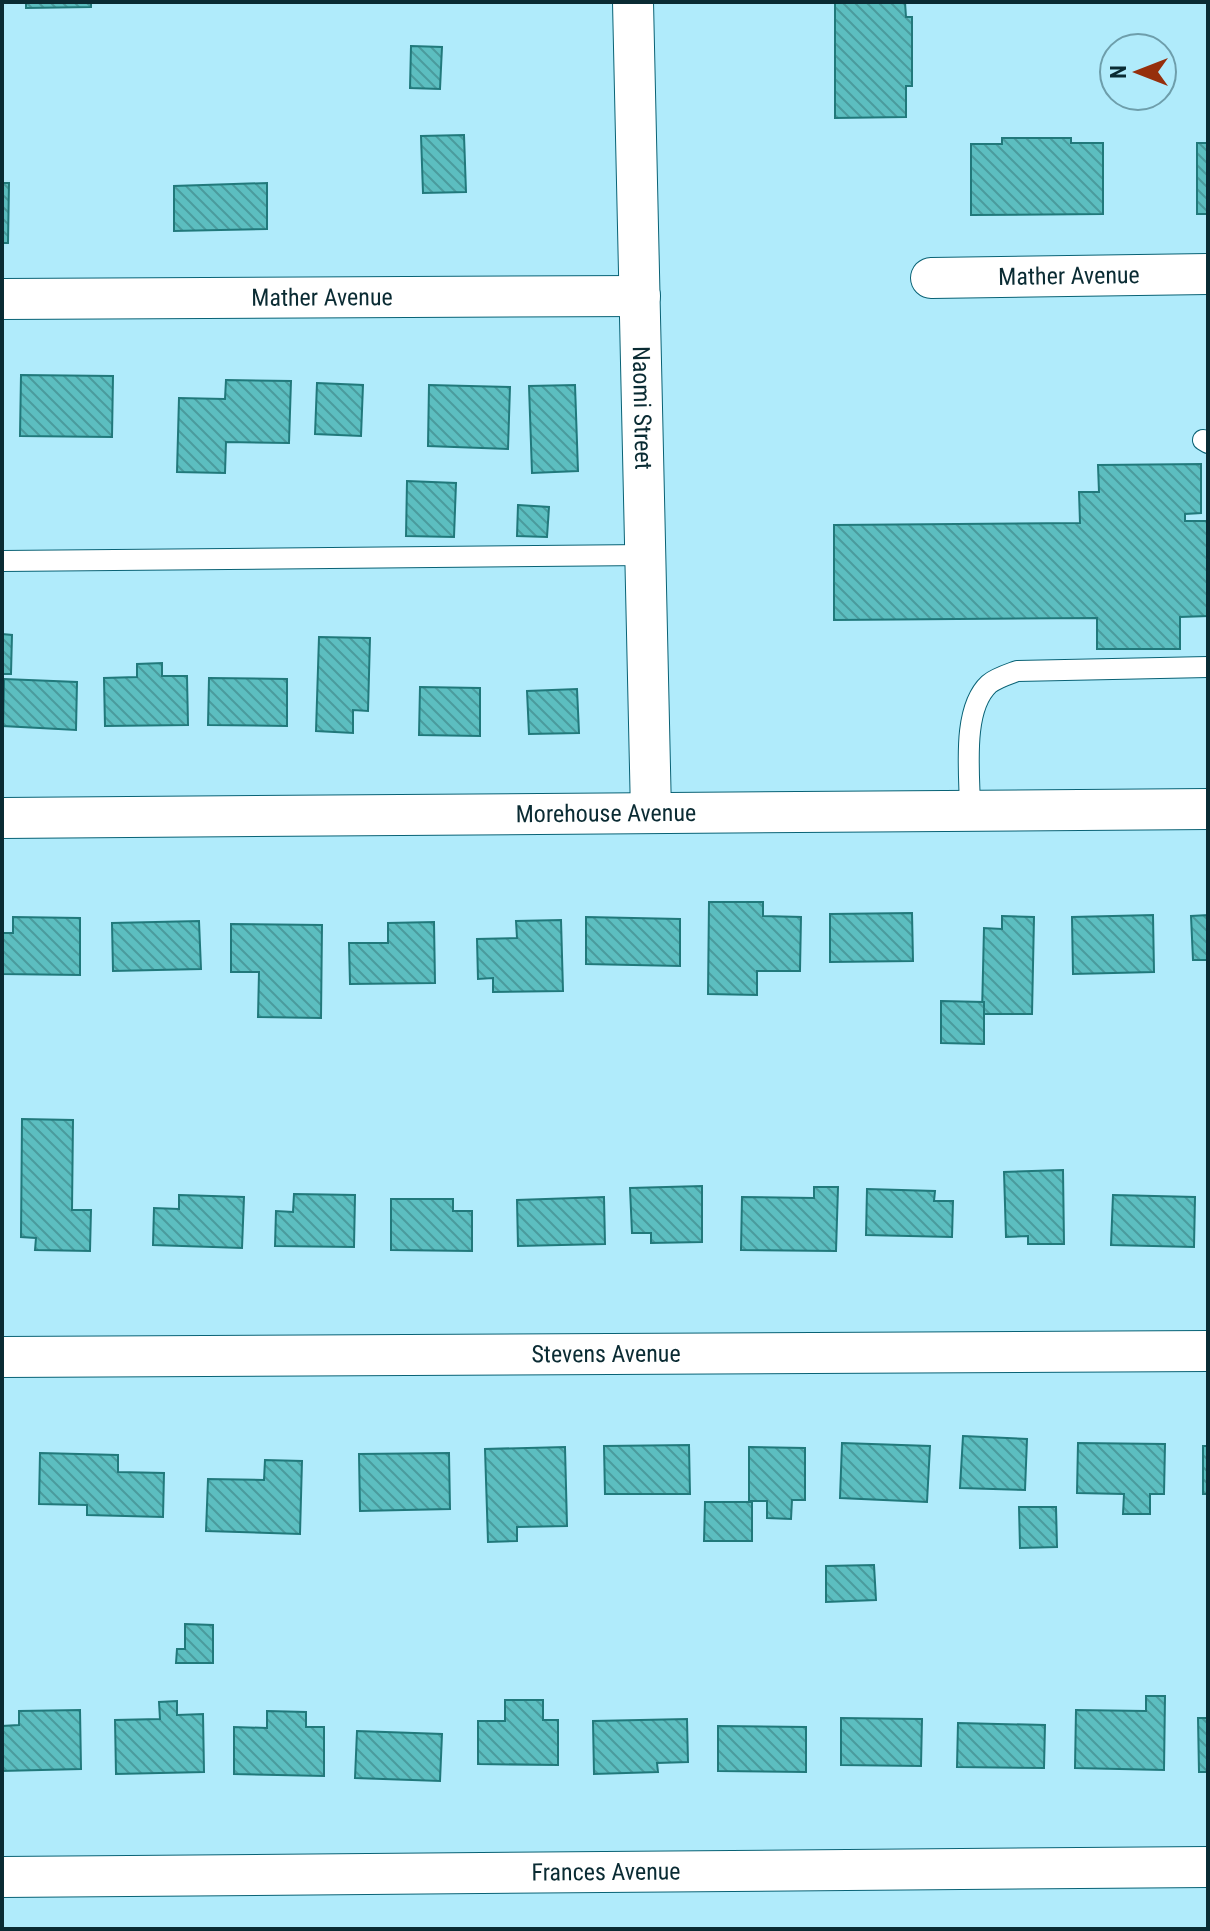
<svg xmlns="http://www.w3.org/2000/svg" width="1210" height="1931" viewBox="0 0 1210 1931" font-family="'Roboto Condensed',sans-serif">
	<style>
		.building { fill: url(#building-back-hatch); stroke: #21797b; stroke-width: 2 }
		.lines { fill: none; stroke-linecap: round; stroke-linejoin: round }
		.service-casing { stroke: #096275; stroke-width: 22 }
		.minor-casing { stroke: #096275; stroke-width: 42 }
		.service { stroke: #fff; stroke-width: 20 }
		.minor { stroke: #fff; stroke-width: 40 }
		.labels { text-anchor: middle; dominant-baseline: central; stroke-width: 6; stroke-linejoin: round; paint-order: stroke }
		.street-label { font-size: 24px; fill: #0a2b33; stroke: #b0ebfb }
	</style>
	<defs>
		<pattern id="building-back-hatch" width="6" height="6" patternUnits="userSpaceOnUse" patternTransform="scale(2)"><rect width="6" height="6" fill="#5cbec0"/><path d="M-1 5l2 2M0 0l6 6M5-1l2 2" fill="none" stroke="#4a9b9d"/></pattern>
	</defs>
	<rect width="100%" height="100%" fill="#b0ebfb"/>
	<g class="building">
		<polygon points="26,2 91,2 91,7 26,8"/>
		<polygon points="835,2 905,2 906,17 912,17 912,86 906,86 906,117 835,118"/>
		<polygon points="411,46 442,47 440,89 410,88"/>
		<polygon points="464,135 466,192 423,193 421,136"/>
		<polygon points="1002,138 1071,138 1071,143 1103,143 1103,214 971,215 971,144 1002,144"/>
		<rect x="1197" y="143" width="11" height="71"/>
		<polygon points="2,183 9,183 8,243 2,243"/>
		<polygon points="267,183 267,229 174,231 174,186"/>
		<polygon points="21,375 113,376 112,437 20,436"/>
		<polygon points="226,380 291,381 289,443 226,442 225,473 177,472 179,398 225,399"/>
		<polygon points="317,383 363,385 361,436 315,434"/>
		<polygon points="429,385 510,387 508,449 428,446"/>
		<polygon points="575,385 578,471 532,473 529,386"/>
		<polygon points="1201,464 1201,513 1185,514 1185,521 1208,521 1208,616 1180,617 1180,649 1097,649 1097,618 834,620 834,525 1080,523 1079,492 1099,492 1098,465"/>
		<polygon points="407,481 456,483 454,537 406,536"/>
		<polygon points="518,505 549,507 547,537 517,536"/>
		<polygon points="2,634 12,635 11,674 2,674"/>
		<polygon points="319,637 370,638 368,711 353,710 353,733 316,731"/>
		<polygon points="162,663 162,676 187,676 188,725 105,726 104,678 137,677 137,664"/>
		<polygon points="209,678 287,679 287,726 208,725"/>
		<polygon points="4,679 77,682 76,730 3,726"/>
		<polygon points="420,687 480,688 480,736 419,735"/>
		<polygon points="577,689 579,733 529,734 527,691"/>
		<polygon points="709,902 763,902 763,916 801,917 800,971 757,971 757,995 708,994"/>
		<polygon points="912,913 913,961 830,962 830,914"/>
		<polygon points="1153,915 1154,972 1073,974 1072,917"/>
		<polygon points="1208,915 1208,960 1193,960 1191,916"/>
		<polygon points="1002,916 1034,917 1032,1014 982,1014 984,928 1002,929"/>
		<polygon points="13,917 80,918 80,975 2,974 2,933 13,933"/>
		<polygon points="586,917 680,919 680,966 586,964"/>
		<polygon points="561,920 563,991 493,992 493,978 478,979 477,939 517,938 516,921"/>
		<polygon points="199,921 201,969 113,971 112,923"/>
		<polygon points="434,922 435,983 350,984 349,943 388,943 388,923"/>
		<polygon points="231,924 322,925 321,1018 258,1017 259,972 231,972"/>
		<polygon points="941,1001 984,1002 984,1044 941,1043"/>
		<polygon points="22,1119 73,1120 72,1210 91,1210 90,1251 35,1250 36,1238 21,1237"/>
		<polygon points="1063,1170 1064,1244 1028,1244 1028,1236 1006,1237 1004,1172"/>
		<polygon points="702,1186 702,1242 651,1243 651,1233 632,1233 630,1188"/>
		<polygon points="814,1187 838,1187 836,1251 741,1250 742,1197 814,1198"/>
		<polygon points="867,1189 935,1191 934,1201 953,1201 952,1237 866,1235"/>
		<polygon points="294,1194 355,1195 354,1247 275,1246 276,1211 293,1212"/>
		<polygon points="179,1195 244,1197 242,1248 153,1245 154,1208 179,1209"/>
		<polygon points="1113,1195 1195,1197 1194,1247 1111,1245"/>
		<polygon points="604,1197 605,1244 518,1246 517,1200"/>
		<polygon points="391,1199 453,1199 453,1211 472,1211 472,1251 391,1250"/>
		<polygon points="963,1436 1027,1439 1025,1490 960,1488"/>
		<polygon points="842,1443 930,1446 927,1502 840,1498"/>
		<polygon points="1078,1443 1165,1444 1164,1494 1150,1494 1150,1514 1123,1514 1124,1494 1077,1493"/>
		<polygon points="689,1445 690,1494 605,1494 604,1446"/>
		<rect x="1203" y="1446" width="5" height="48"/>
		<polygon points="565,1447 567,1526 517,1527 517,1541 488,1542 485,1449"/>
		<polygon points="749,1447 805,1448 805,1500 792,1500 791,1519 767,1518 767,1501 749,1501"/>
		<polygon points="40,1453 118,1455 118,1472 164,1473 163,1517 87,1515 87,1505 39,1504"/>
		<polygon points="449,1453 450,1509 360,1511 359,1454"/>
		<polygon points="265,1460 302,1461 300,1534 206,1531 208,1479 264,1480"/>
		<polygon points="705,1502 752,1502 752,1541 704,1541"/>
		<polygon points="1019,1507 1056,1507 1057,1547 1020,1548"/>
		<polygon points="874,1565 876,1600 826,1602 826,1566"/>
		<polygon points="185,1624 213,1625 213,1663 176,1663 177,1649 185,1649"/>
		<polygon points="1146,1696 1165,1696 1164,1770 1075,1768 1076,1710 1146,1711"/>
		<polygon points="505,1700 543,1700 543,1720 558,1720 558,1765 478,1764 478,1721 505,1721"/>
		<polygon points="177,1701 177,1715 203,1714 204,1772 116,1774 115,1720 160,1719 159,1702"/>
		<polygon points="80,1710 81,1769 2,1771 2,1726 19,1725 19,1711"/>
		<polygon points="267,1711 306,1712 306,1727 324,1727 324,1776 234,1774 234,1727 267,1728"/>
		<polygon points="841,1718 922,1719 921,1766 841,1765"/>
		<polygon points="1198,1718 1208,1718 1208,1772 1199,1772"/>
		<polygon points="687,1719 688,1762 657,1763 658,1772 594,1774 593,1721"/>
		<polygon points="958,1723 1045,1725 1044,1768 957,1767"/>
		<polygon points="718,1726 806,1727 806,1772 718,1771"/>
		<polygon points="357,1731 442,1734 440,1781 355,1778"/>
	</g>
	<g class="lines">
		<g class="service-casing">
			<g id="service">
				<polyline points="1203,440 1208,443"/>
				<polyline points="2,561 646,555"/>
				<path d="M970,811C970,775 961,710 989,684C996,678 1009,674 1017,671L1208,667"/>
			</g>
		</g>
		<g class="minor-casing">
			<g id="minor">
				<path id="s1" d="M633,2L651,813"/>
				<path id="s2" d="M931,278L1208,274"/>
				<path id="s3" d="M2,299L640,296"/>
				<path id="s4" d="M2,818L1208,809"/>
				<path id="s5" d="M2,1357L1208,1351"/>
				<path id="s6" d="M2,1877L1208,1867"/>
			</g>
		</g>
		<use href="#service" class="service"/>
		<use href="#minor" class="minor"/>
	</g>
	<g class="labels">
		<g class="street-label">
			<text stroke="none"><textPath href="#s2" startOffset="138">Mather Avenue</textPath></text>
			<text stroke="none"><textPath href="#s3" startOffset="320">Mather Avenue</textPath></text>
			<text stroke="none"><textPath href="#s1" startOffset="406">Naomi Street</textPath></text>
			<text stroke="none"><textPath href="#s4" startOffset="604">Morehouse Avenue</textPath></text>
			<text stroke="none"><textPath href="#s5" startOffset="604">Stevens Avenue</textPath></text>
			<text stroke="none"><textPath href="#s6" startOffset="604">Frances Avenue</textPath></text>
		</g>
	</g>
	<rect width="1210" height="1931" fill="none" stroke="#0a2b33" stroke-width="8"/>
	<g transform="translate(1138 72) rotate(270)"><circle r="38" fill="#b0ebfb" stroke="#6e9eab" stroke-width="2"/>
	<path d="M0-6L14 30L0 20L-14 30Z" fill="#962f0c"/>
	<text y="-12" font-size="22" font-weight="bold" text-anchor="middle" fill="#0a2b33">N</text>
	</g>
</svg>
